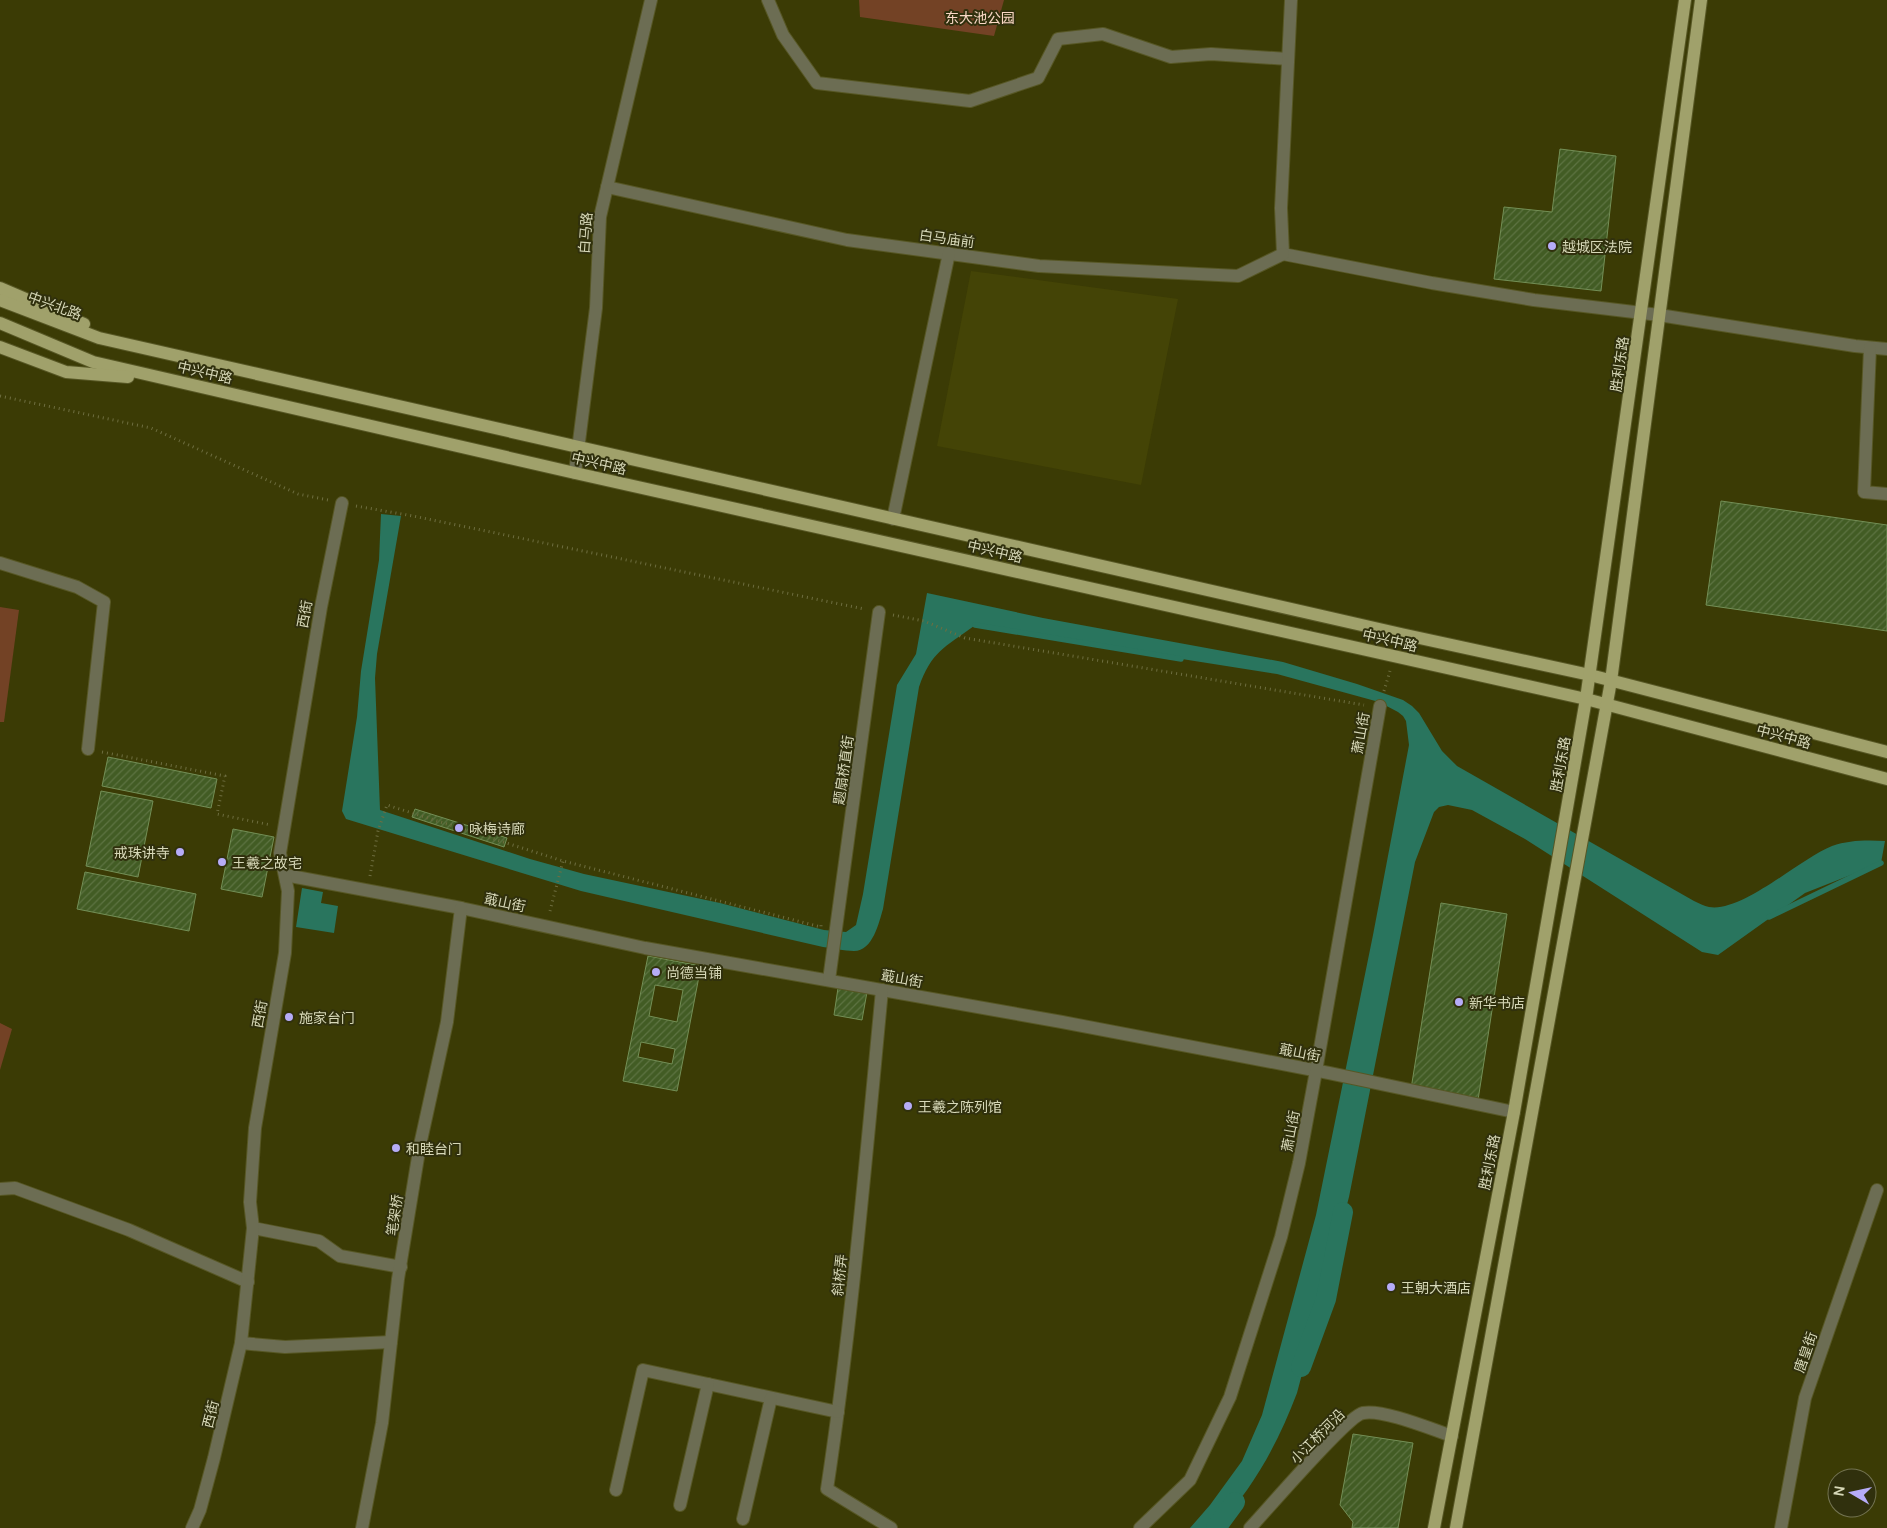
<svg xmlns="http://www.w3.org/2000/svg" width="1887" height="1528" viewBox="0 0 1887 1528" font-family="Manrope,'Noto Sans SC',sans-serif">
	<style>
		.built { fill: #444406 }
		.green { fill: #734225 }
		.water { fill: #29755e }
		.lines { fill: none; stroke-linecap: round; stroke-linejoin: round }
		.stream { stroke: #29755e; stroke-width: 5.5 }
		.canal { stroke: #29755e; stroke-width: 20 }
		.building { fill: url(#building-hatch); stroke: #738f56; fill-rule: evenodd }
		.minor-casing { stroke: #575725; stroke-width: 14 }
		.major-casing { stroke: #575725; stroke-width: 14 }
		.path { stroke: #6e6e40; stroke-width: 3; stroke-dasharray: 1 4; stroke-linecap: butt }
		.minor { stroke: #6c6d53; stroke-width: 12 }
		.major { stroke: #a0a16b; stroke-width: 12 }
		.poi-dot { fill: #b6acf8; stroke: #30300d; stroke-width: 2 }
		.labels { text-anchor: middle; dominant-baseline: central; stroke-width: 4; stroke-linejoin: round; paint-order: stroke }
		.park-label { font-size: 14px; fill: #f9d7c5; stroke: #30300d }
		.street-label { font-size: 14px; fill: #d7d8b8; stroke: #30300d }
		.poi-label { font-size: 14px; fill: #d7d8b8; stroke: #30300d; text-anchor: start }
	</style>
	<defs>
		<pattern id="building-hatch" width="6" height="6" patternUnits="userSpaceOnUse" patternTransform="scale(1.25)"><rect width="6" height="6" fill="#425c24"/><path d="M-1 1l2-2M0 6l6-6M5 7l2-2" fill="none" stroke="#5d7342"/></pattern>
	</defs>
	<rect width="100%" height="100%" fill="#3b3b05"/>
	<polygon class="built" points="971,271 1178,299 1141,485 937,446"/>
	<g class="green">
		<polygon points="859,0 1004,0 994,36 860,17"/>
		<polygon points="0,607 19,610 4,722 0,722"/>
		<polygon points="0,1023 12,1029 0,1070"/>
	</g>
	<g class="water">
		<path d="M381,514L401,516L377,654L375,678L380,810L530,859L584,874L720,903L824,930L846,932L856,925L863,894L897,685L916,654L927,593L1043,618L1283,662L1357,684L1403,700L1412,706L1419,713L1442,751L1457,766L1694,901C1699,903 1704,906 1709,907C1742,913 1801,858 1832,846C1849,840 1867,840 1885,841L1881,863L1805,893L1718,955L1702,952L1525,839L1472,810L1448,805L1439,807L1434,812L1415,862L1349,1197L1297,1393C1278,1443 1253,1490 1215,1528H1190L1210,1505L1242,1461L1262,1415L1316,1215L1373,935L1409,745L1406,721L1403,716L1398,712L1379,702L1277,674L974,626C945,647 931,652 919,687L883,909C879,922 873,951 854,951C844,951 833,948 823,947L581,891L346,819L342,811L357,717L361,671L379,560Z"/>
		<polygon points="302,888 323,892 321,903 338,906 334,933 296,927"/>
	</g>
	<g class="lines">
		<g class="stream">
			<polyline points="975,625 1181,659"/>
			<polyline points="1769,917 1881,863"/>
		</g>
		<g class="canal">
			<polyline points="1301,1367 1326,1299 1343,1212"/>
			<polyline points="1216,1528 1235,1502"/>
		</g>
	</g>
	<g class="building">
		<polygon points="1560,149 1616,156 1601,291 1494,279 1504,207 1552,212"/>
		<polygon points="1721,501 1887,525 1887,631 1706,605"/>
		<polygon points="108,757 217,779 211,808 102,786"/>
		<polygon points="101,791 153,801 138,877 86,866"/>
		<polygon points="415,809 507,838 504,847 412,817"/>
		<polygon points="233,829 274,837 262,897 221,889"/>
		<polygon points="85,872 196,894 189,931 77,909"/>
		<polygon points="1441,903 1507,914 1478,1100 1411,1089"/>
		<path d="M648,956L701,966L677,1091L623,1081ZM655,985L683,990L677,1022L649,1016ZM641,1042L675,1049L672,1064L638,1057Z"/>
		<polygon points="838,988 867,992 862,1020 834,1015"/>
		<polygon points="1353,1434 1413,1443 1398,1528 1352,1528 1353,1522 1340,1505"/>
	</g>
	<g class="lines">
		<g class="minor-casing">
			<g id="minor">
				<polyline points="768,0 783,35 817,83 970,101 1038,78 1058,39 1103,34 1171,57 1211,54 1288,59"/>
				<polyline points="1291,0 1281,208 1283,254 1432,283 1534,300 1659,315 1855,346 1887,349"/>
				<polyline points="607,187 847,240 1039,266 1238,276 1283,254"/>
				<polyline points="1870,348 1864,492 1887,494"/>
				<polyline points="575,473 596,308 600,217 651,0"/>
				<polyline points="893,519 949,253"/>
				<polyline points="0,563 77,587 104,602 88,749"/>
				<polyline points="285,875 461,908 645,948 1062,1022 1329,1073 1514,1112"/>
				<polyline points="829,980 879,612"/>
				<path d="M882,990C866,1157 852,1323 827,1489L891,1528"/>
				<polyline points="0,1189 15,1188 129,1230 248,1282"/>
				<polyline points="253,1228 319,1241 340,1256 401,1267"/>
				<polyline points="241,1343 285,1347 391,1342"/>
				<polyline points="616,1490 643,1370 838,1412"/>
				<polyline points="680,1505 708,1384"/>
				<polyline points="743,1519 771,1398"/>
				<polyline points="192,1528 200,1510 214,1458 241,1343 253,1228 250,1202 255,1128 285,953 288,891 280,853 321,607 342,503"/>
				<polyline points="362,1528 382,1423 398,1279 420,1145 447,1022 461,908"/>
				<polyline points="1140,1528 1190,1480 1230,1397 1281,1237 1299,1163 1316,1071 1380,706"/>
				<path d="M1250,1528C1267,1510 1347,1416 1363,1413C1383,1409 1431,1429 1452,1436"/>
				<polyline points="1781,1528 1805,1398 1877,1190"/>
			</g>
		</g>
		<g class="major-casing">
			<g id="major">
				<polyline points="0,288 84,324"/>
				<polyline points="0,300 99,338 1401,634 1590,675 1887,752"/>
				<polyline points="0,323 93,362 575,473 1586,699 1887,779"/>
				<polyline points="0,347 66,372 128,377"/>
				<polyline points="1434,1528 1514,1112 1586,699 1685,0"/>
				<polyline points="1456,1528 1611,681 1701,0"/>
			</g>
		</g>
		<g class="path">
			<polyline points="0,396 151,428 298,494 328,500"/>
			<polyline points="356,506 413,516 864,609"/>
			<polyline points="893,615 924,621 965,638 1364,705"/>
			<polyline points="1384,691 1390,671"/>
			<polyline points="102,752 225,776 217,814 271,825"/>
			<polyline points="370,876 378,831 387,805 563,861 821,927 821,925"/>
			<polyline points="550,911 563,861"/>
		</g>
		<use href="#minor" class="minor"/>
		<use href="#major" class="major"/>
	</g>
	<g class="poi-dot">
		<circle cx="1552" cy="246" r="5"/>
		<circle cx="459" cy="828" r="5"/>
		<circle cx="180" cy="852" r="5"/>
		<circle cx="222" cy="862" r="5"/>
		<circle cx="656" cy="972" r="5"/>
		<circle cx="1459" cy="1002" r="5"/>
		<circle cx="289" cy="1017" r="5"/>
		<circle cx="908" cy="1106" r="5"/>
		<circle cx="396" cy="1148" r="5"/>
		<circle cx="1391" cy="1287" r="5"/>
	</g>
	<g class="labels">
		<g class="park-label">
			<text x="980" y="17">东大池公园</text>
		</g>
		<g class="street-label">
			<text transform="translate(585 233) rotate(-86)">白马路</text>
			<text transform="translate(947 238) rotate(8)">白马庙前</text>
			<text transform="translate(55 305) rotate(20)">中兴北路</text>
			<text transform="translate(1619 364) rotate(-82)">胜利东路</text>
			<text transform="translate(205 372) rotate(13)">中兴中路</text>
			<text transform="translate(599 463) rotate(13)">中兴中路</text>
			<text transform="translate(995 551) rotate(13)">中兴中路</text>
			<text transform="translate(304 614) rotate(-80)">西街</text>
			<text transform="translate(1390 640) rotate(13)">中兴中路</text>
			<text transform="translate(1360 733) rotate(-80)">萧山街</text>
			<text transform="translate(1784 736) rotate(15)">中兴中路</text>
			<text transform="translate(1560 764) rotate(-80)">胜利东路</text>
			<text transform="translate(843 770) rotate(-82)">题扇桥直街</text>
			<text transform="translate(505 902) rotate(12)">蕺山街</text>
			<text transform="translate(902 978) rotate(10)">蕺山街</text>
			<text transform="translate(259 1014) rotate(-80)">西街</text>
			<text transform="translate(1300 1052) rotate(11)">蕺山街</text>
			<text transform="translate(1290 1131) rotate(-79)">萧山街</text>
			<text transform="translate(1489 1162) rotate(-79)">胜利东路</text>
			<text transform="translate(394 1215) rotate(-81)">笔架桥</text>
			<text transform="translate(839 1275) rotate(-84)">斜桥弄</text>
			<text transform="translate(1805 1352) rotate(-71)">唐皇街</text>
			<text transform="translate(210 1414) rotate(-76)">西街</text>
			<text transform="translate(1317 1436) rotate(-45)">小江桥河沿</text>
		</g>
		<g class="poi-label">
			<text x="1562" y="246">越城区法院</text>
			<text x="469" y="828">咏梅诗廊</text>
			<text x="170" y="852" text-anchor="end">戒珠讲寺</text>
			<text x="232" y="862">王羲之故宅</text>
			<text x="666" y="972">尚德当铺</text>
			<text x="1469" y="1002">新华书店</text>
			<text x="299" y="1017">施家台门</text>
			<text x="918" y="1106">王羲之陈列馆</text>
			<text x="406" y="1148">和睦台门</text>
			<text x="1401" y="1287">王朝大酒店</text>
		</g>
	</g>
	<g transform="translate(1852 1493) rotate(279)"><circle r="24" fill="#30300d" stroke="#737351"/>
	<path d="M0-4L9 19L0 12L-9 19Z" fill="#b6acf8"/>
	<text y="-8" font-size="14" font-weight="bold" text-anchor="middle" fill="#d7d8b8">N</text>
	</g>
</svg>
